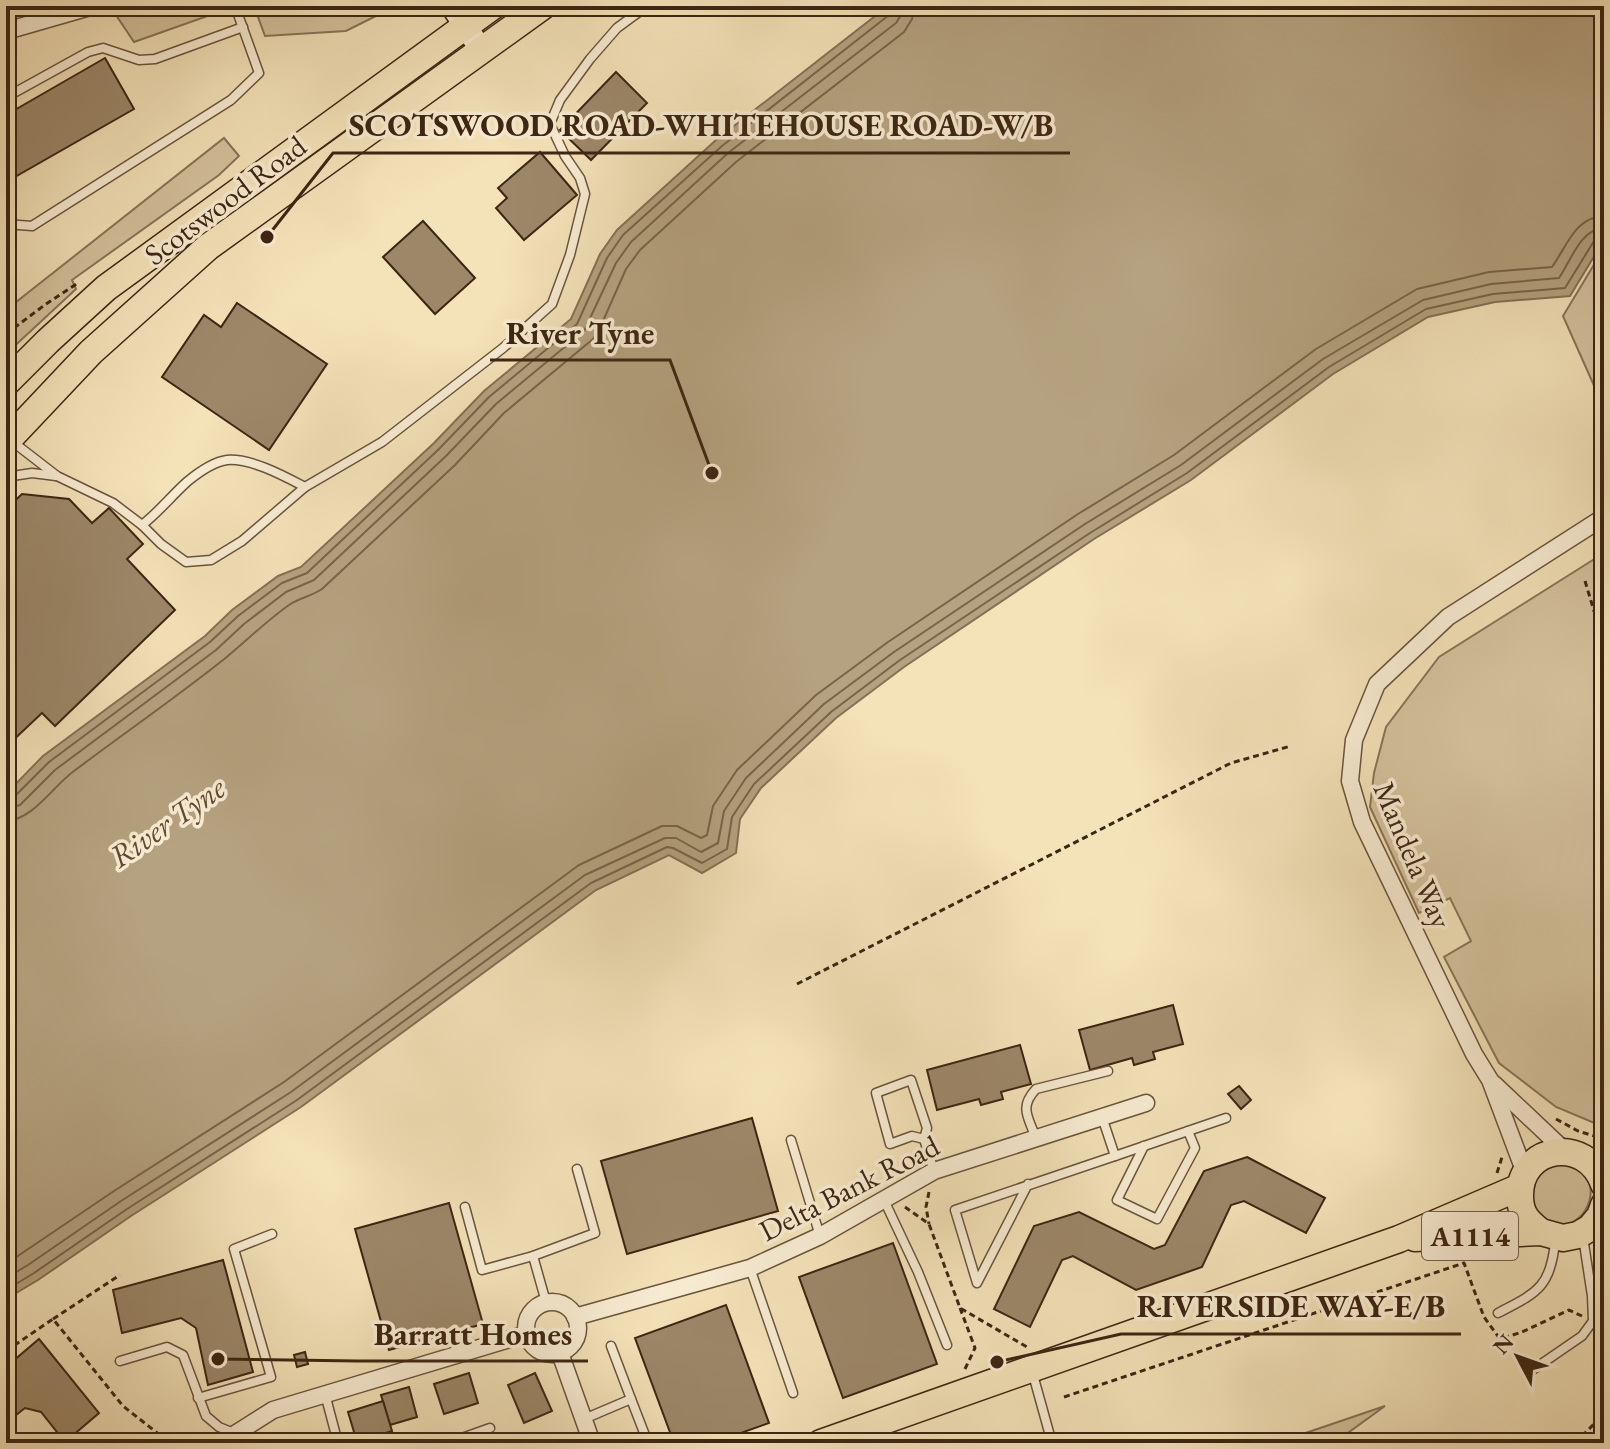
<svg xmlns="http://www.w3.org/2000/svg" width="1610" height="1449" viewBox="0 0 1610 1449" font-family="'EB Garamond',serif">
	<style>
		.green { fill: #d5c29d; stroke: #887458; stroke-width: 2 }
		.water { fill: #b5a280; stroke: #857054; stroke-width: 2 }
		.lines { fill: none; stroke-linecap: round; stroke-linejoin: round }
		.shore { stroke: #786449; stroke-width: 2 }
		.building { fill: #9c8769; stroke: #3c2512; stroke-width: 2 }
		.service-casing { stroke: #6a543c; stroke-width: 11 }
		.minor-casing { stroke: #6a543c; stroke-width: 19 }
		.secondary-casing { stroke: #3c2512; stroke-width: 25 }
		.primary-casing { stroke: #3c2512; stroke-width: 29 }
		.path { stroke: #3c2512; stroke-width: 3; stroke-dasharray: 6 4; stroke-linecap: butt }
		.service { stroke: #f8ecd2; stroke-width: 8 }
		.minor { stroke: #f8ecd2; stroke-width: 16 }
		.secondary { stroke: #f8ecd2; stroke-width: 22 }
		.primary { stroke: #f4e2b9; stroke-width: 26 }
		.rail { stroke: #3c2512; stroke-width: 5; stroke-dasharray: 14 14; stroke-linecap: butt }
		.labels { text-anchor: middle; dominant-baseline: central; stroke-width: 7; stroke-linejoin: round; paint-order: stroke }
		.shield { fill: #f8ecd2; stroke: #74614c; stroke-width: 2 }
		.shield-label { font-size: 28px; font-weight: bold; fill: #3c2512 }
		.street-label { font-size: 30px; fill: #3c2512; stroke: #f8ecd2 }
		.water-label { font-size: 32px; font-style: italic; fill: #604a33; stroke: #f8ecd2 }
		.leader { fill: none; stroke: #3c2512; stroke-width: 3 }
		.callout-dot { fill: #3c2512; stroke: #f8ecd2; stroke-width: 3 }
		.callout-label { font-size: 32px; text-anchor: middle; font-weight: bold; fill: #3c2512; stroke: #f8ecd2; stroke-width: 7; stroke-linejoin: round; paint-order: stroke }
	</style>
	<rect width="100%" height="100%" fill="#f4e2b9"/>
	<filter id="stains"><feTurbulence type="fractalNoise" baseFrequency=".0025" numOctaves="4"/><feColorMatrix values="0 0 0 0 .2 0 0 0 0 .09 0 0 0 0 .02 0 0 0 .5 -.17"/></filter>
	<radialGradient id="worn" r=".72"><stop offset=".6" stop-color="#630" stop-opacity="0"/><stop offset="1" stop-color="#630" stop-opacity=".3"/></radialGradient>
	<g class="green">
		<polygon points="146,6 220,6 222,11 134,42 116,15"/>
		<polygon points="254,6 396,6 346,31 265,36"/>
		<polygon points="224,138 239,156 219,175 72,280 76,289 6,354 6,310"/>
		<polygon points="1604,248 1604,408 1563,316"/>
		<polygon points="1604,553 1604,1127 1556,1107 1499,1063 1444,957 1471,941 1450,898 1419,913 1370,807 1374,773 1386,727 1439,657"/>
		<path d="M1560,1162C1565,1164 1573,1166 1578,1169C1605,1185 1585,1232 1554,1224C1549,1223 1542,1218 1537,1216L1529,1187L1540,1169Z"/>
		<polygon points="1385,1406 1334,1443 1276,1443"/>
	</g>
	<polygon class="water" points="888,6 1604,6 1604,240 1570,296 1495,302 1428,317 1333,374 1191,480 1094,539 904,667 836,718 761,788 740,819 736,853 702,873 669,855 596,890 301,1107 131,1216 38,1280 6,1299 6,794 43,756 205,636 232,610 278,576 301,567 434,443 484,391 571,319 600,254 617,230 716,140"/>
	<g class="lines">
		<g class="shore">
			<polyline points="6,799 14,797 49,762 210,642 238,616 282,583 307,573 439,449 489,397 577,324 607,258 623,235 722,146 889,15 892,6"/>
			<polyline points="6,809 20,805 55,770 216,650 244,624 286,592 314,580 446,456 496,404 584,331 616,263 631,242 728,153 896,23 901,15 902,6"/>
			<path d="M6,821C33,820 53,786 74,771C123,734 174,699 223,660C245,642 265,622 289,605C299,598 312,596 322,589L455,465L504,413L593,339L599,330L626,269L640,250L736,162L904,32L912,19L914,6"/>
			<path d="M6,1264L114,1191L284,1082L579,865L662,826H677L701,838L707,835L713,806L737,770L816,695L888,642L1078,514L1174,455L1316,349L1417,289L1489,272L1552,267C1567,246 1575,217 1604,216"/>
			<path d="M6,1278L28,1265L121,1201L291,1092L585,875L665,838H676L701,852L718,843L724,811L746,778L824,704L894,652L1085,524L1181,465L1323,359L1423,300L1491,284L1559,278C1571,261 1580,229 1604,228"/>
			<polyline points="6,1290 34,1273 127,1209 297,1100 591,883 667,847 673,848 702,863 727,849 732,817 754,784 831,712 900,660 1090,533 1187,473 1329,367 1426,309 1493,294 1565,288 1594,241 1598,238 1604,238"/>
		</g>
	</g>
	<g class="building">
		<polygon points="105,58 134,109 6,182 6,115"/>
		<polygon points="616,72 647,103 591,160 560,130"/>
		<polygon points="540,152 577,195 524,240 496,208 507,198 498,188"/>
		<polygon points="423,221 475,278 435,314 383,257"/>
		<polygon points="237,303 327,364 269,450 162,377 204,315 221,327"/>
		<polygon points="22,494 69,499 92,523 109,508 143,544 127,559 175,610 55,726 42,713 6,747 6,509"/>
		<polygon points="1173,1005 1183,1044 1153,1052 1155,1059 1134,1065 1132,1058 1090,1070 1079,1030"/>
		<polygon points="1020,1045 1031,1084 1001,1092 1003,1099 981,1105 979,1099 937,1110 927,1070"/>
		<polygon points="1239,1086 1251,1100 1241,1109 1228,1094"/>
		<polygon points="752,1118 778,1211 627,1254 601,1161"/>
		<polygon points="1247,1157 1325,1198 1306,1233 1244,1201 1231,1205 1202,1267 1136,1290 1073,1256 1062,1260 1030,1327 994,1309 1034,1226 1079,1212 1154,1249 1165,1245 1204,1171"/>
		<polygon points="449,1203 483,1324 389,1350 355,1229"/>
		<polygon points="893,1243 937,1364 843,1398 799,1277"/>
		<polygon points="223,1260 253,1372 208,1385 196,1328 181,1318 122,1333 113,1290"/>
		<polygon points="726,1305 769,1423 713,1443 674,1443 635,1338"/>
		<polygon points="39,1339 99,1413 65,1442 41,1412 25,1408 6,1423 6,1367"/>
		<polygon points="305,1352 308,1364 297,1367 294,1355"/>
		<polygon points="469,1373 478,1403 444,1414 434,1384"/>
		<polygon points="535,1373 552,1411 524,1423 508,1385"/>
		<polygon points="409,1387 417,1417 390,1425 381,1395"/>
		<polygon points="383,1401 392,1431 357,1442 348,1412"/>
		<polygon points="561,1435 564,1443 540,1443"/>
	</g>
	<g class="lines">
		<g class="service-casing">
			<g id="service">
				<polyline points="12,94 88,52 103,48 139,60 155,59 243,27"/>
				<polyline points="6,224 32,226 231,100 259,73 235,6"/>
				<path d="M13,442L57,476L113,503L142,525C159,512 172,495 188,481C199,472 213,462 227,460C251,458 284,476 305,487L382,442L503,348L552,304L570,255L585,194L580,178L565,156L550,124L560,100L590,59L617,28L647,6"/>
				<polyline points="6,477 32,473 56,476"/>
				<polyline points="142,525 161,544 186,562 211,560 242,541 305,487"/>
				<path d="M1036,1138C1028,1117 1019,1107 1036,1089L1108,1071"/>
				<polyline points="924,1139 927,1128 911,1080 876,1093 890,1144 912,1136 924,1139 934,1171"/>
				<polyline points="791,1140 820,1236"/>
				<polyline points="1144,1146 1117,1200 1157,1219 1195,1148 1188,1131"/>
				<polyline points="1115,1156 1226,1118"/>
				<polyline points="1028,1184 977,1283 955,1210 1115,1156 1102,1117"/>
				<polyline points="884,1200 918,1272 947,1345"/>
				<polyline points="465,1207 482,1270 533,1256 595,1233 577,1169"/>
				<polyline points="533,1256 546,1302"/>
				<polyline points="750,1268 793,1393"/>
				<path d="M1498,1313C1536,1293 1551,1288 1555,1241"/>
				<polyline points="120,1361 167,1347 183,1355 206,1416 219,1427 234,1433"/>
				<polyline points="1032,1371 1052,1443"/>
				<polyline points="1531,1371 1582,1336 1593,1321 1592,1296 1583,1237"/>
				<polyline points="325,1394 338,1443"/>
				<polyline points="198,1398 271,1377 234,1249 272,1234"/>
				<polyline points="631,1399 648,1443"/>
				<polyline points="584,1419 631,1399 611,1346"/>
				<polyline points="22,1443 27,1438"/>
				<polyline points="102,1443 106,1440 108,1443"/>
				<polyline points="448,1443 490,1428"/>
			</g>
		</g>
		<g class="minor-casing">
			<g id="minor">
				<polyline points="6,31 93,6"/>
				<polyline points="1494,1084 1565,1151"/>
				<polyline points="1525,1173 1490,1080 1474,1054 1362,822 1350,781 1354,740 1377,684 1448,617 1604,517"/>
				<circle cx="552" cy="1328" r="26"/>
				<polyline points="575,1317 750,1268 820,1236 934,1171 1146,1103"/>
				<polyline points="560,1353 592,1443"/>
				<polyline points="228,1443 235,1434 273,1410 526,1334"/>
			</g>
		</g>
		<g class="secondary-casing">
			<polyline id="secondary" points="452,6 474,39"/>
		</g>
		<g class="primary-casing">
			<g id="primary">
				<polyline points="6,383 48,341 106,288 493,6"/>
				<polyline points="6,442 91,352 208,247 543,6"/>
				<path d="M1541,1232C1536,1228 1531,1224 1527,1219C1522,1213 1520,1204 1520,1196C1519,1146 1586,1134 1604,1184"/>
				<polyline points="1415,1238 1541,1232 1563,1238 1578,1235 1590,1228 1600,1216 1604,1205"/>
				<polyline points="821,1443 1399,1239 1520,1187"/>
			</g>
		</g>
		<g class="path">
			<polyline points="6,334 46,304 78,283"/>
			<polyline points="6,501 14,494 13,488"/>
			<polyline points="1585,581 1594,611 1604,629"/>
			<polyline points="797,984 1231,763 1291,746"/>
			<polyline points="1556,1119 1578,1131 1604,1139"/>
			<polyline points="1497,1173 1502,1157"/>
			<polyline points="929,1192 926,1207 929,1224"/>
			<polyline points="905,1207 929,1224 960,1308 1027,1347"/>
			<polyline points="960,1308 975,1348 964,1371"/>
			<polyline points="53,1319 120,1275"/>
			<polyline points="6,1351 53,1319 123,1406 170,1443"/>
			<polyline points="1064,1397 1464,1263 1484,1317 1500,1339 1522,1332 1569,1310 1582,1316"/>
			<polyline points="1575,1443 1604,1414"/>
		</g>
		<use href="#service" class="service"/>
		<use href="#minor" class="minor"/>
		<use href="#secondary" class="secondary"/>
		<use href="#primary" class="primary"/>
		<polyline class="rail" points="1603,1443 1604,1442"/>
	</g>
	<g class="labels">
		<rect class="shield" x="1422" y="1212" width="96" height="48" rx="6"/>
		<g class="shield-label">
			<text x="1470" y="1236">A1114</text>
		</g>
		<g class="street-label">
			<text transform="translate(225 200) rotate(-37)">Scotswood Road</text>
			<text transform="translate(1413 855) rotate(67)">Mandela Way</text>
			<text transform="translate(849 1188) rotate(-27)">Delta Bank Road</text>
		</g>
		<g class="water-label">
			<text transform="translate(167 822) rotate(-35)">River Tyne</text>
		</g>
	</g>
	<path class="leader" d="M267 237L333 153H1070M712 473L670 360H490M997 1362L1121 1334H1461M218 1359L357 1361H588"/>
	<g class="callout-dot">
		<circle cx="267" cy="237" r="8"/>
		<circle cx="712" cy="473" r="8"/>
		<circle cx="997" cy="1362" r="8"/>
		<circle cx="218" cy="1359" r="8"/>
	</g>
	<g class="callout-label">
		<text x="701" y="136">SCOTSWOOD ROAD-WHITEHOUSE ROAD-W/B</text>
		<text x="580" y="344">River Tyne</text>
		<text x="1291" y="1317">RIVERSIDE WAY-E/B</text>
		<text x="473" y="1345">Barratt Homes</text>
	</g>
	<rect width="1610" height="1449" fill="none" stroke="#f4e2b9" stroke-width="32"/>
	<rect x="8" y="8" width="1594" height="1433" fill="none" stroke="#3c2512" stroke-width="4"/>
	<rect x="16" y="16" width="1578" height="1417" fill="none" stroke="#3c2512" stroke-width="2"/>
	<g transform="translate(1518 1357) rotate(311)" stroke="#f8ecd2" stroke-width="6" paint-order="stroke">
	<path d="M0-6L14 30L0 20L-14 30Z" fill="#3c2512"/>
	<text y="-12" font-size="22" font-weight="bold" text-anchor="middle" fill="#3c2512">N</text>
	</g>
	<rect width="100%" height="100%" filter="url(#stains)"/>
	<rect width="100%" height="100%" fill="url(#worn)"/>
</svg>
